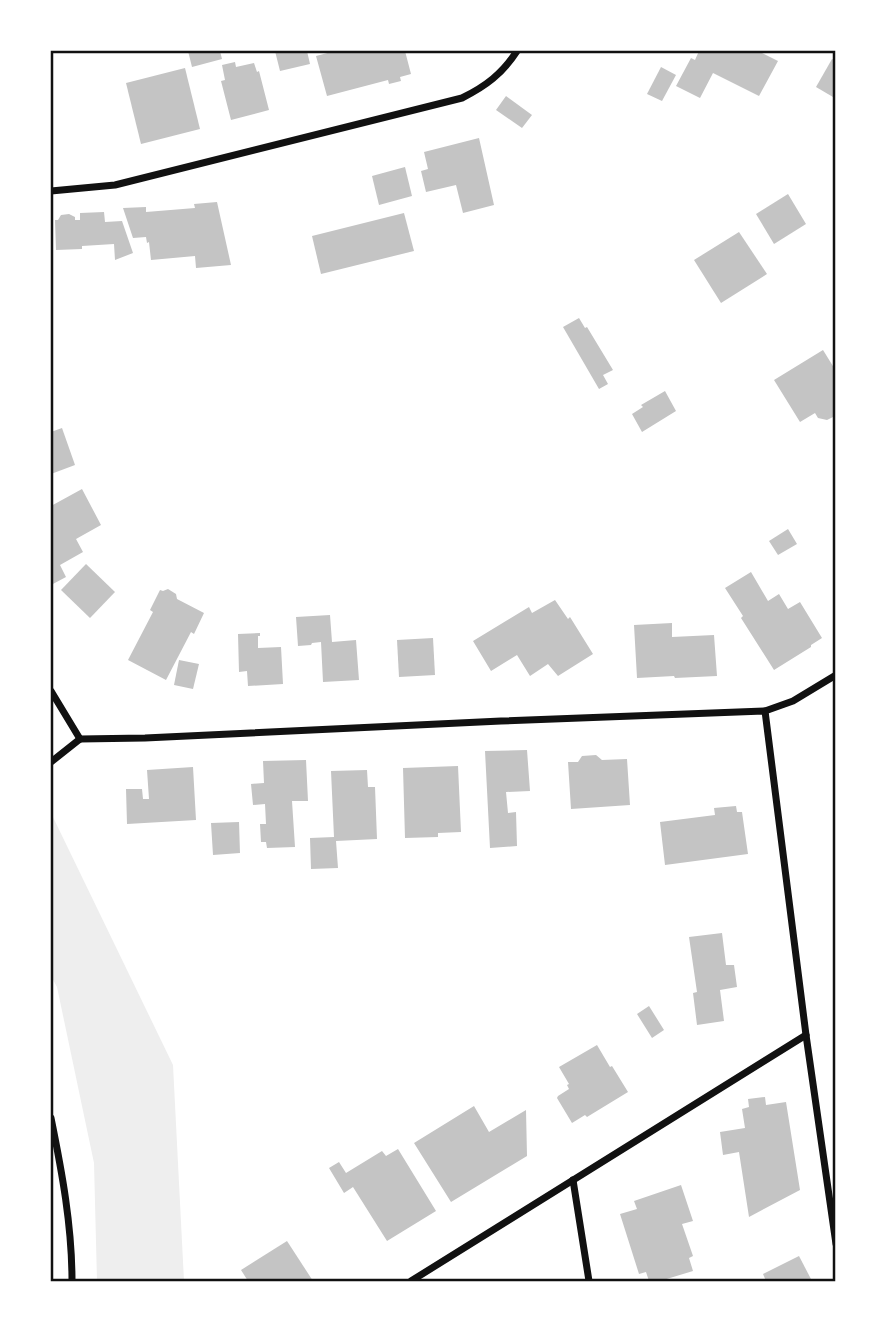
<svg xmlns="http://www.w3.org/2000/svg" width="887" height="1332" viewBox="0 0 887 1332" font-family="'Roboto Condensed',sans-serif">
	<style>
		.green { fill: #eee }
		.building { fill: #c4c4c4 }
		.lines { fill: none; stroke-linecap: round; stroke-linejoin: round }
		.minor { stroke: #111; stroke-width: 7 }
		.neatline { fill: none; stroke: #111; stroke-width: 2.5 }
	</style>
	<rect width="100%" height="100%" fill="#fff"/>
	<polygon class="green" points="51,813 173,1065 184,1281 97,1281 94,1163 57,987 51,976"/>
	<g class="building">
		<polygon points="188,51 220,51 222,59 192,67"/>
		<polygon points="275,51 307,51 310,64 280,71"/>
		<polygon points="335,51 405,51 411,74 400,77 401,81 389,84 388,80 327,96 316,56"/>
		<polygon points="699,51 758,51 778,61 759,96 713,73 700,98 676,86 691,58 695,60"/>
		<polygon points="832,59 836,61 836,91 833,97 816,87"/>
		<polygon points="235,62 236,67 254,63 257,72 259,71 269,110 231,120 221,81 225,80 222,65"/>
		<polygon points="661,67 676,75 662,101 647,94"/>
		<polygon points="185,68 200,129 141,144 126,83"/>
		<polygon points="506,96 532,115 522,128 496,110"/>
		<polygon points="479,138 494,205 463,213 456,185 426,192 421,171 428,169 424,152"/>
		<polygon points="405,167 412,196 379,205 372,176"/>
		<polygon points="788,194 806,224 774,244 756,214"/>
		<polygon points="217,202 231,265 196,268 195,256 151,260 149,242 147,243 146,237 133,238 123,208 146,207 146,212 195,208 194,204"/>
		<polygon points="104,212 105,222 122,221 133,253 115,260 114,244 82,246 82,249 56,250 55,220 58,220 61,215 69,214 75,217 75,220 80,220 80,213"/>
		<polygon points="404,213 414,251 321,274 312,236"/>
		<polygon points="739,232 767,274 721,303 694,260"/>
		<polygon points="579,318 585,328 587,327 613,370 603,375 608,384 599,389 563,327"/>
		<polygon points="823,350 836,371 836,400 834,402 836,405 835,416 827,420 818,418 815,413 800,422 774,380"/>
		<polygon points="665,391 676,411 642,432 632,414 643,407 641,405"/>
		<polygon points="62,428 75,465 51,474 51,432"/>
		<polygon points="82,489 101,525 76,539 83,552 60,565 66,577 51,585 51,506"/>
		<polygon points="788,529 797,544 778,555 769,541"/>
		<polygon points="86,564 115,592 90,618 61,590"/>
		<polygon points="751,572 768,601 779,594 788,609 800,602 822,638 811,645 811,647 774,670 741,618 743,616 725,588"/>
		<polygon points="168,589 176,594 177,599 204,613 194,634 191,632 166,680 128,660 153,612 150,610 160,590 163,591"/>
		<polygon points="555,600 568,619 570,617 593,654 558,676 548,664 530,676 517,655 491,671 473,641 529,607 532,613"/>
		<polygon points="330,615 332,642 356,640 359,680 323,682 321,642 312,643 311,645 298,646 296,617"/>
		<polygon points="672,623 672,637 714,635 717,676 675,678 674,676 637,678 634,625"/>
		<polygon points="260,633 260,636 258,636 258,648 281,647 283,684 248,686 247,671 239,672 238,634"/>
		<polygon points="433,638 435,675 399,677 397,640"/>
		<polygon points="179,660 199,664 193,689 174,685"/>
		<polygon points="527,750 530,791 506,792 508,813 516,812 517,846 490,848 485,751"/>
		<polygon points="596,755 602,760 627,759 630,805 571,809 568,762 578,762 582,756"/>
		<polygon points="306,760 308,801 292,801 295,847 267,848 266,842 261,842 260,824 266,824 265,804 253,805 251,784 264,783 263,761"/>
		<polygon points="458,766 461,832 438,833 438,837 405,838 403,768"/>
		<polygon points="193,767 196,820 127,824 126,789 142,789 143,799 149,799 147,770"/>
		<polygon points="367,770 368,787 375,787 377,839 336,841 338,868 311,869 310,838 334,837 331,771"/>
		<polygon points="736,806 737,812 742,812 748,854 665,865 660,822 715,815 714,808"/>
		<polygon points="239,822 240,853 213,855 211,823"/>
		<polygon points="722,933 726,965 734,965 737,987 720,990 724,1021 697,1025 693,993 697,992 689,937"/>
		<polygon points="649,1006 664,1030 652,1038 637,1014"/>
		<polygon points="597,1045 610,1067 612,1066 628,1092 587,1117 585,1115 572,1123 557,1098 558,1096 569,1089 567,1085 569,1084 559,1067"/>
		<polygon points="765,1097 766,1105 786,1102 800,1190 749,1217 739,1152 723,1155 720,1132 745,1128 742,1109 749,1107 748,1099"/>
		<polygon points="474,1106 489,1132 526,1110 527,1156 451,1202 414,1143"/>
		<polygon points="398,1149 436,1211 387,1241 353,1187 344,1193 329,1168 339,1162 346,1173 382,1151 386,1156"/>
		<polygon points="681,1185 693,1221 682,1224 693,1256 689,1258 693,1271 660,1281 649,1281 646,1272 639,1274 620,1214 637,1209 634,1201"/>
		<polygon points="287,1241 313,1281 248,1281 241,1270"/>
		<polygon points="799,1256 812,1281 766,1281 763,1274"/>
	</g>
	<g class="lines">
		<g class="minor">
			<path d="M51,191L115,185L462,98C486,86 502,74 517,51"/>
			<polyline points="51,691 80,739"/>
			<polyline points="765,711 793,701 836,675"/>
			<polyline points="80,739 145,738 501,721 765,711 806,1035 836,1244"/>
			<polyline points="51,762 80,739"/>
			<path d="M51,1118C62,1172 72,1226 72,1281"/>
			<polyline points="573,1180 589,1281"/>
			<polyline points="411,1281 806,1035"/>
		</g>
	</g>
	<rect width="887" height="1332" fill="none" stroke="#ffffff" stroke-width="105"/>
	<rect x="52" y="52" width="782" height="1228" class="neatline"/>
</svg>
